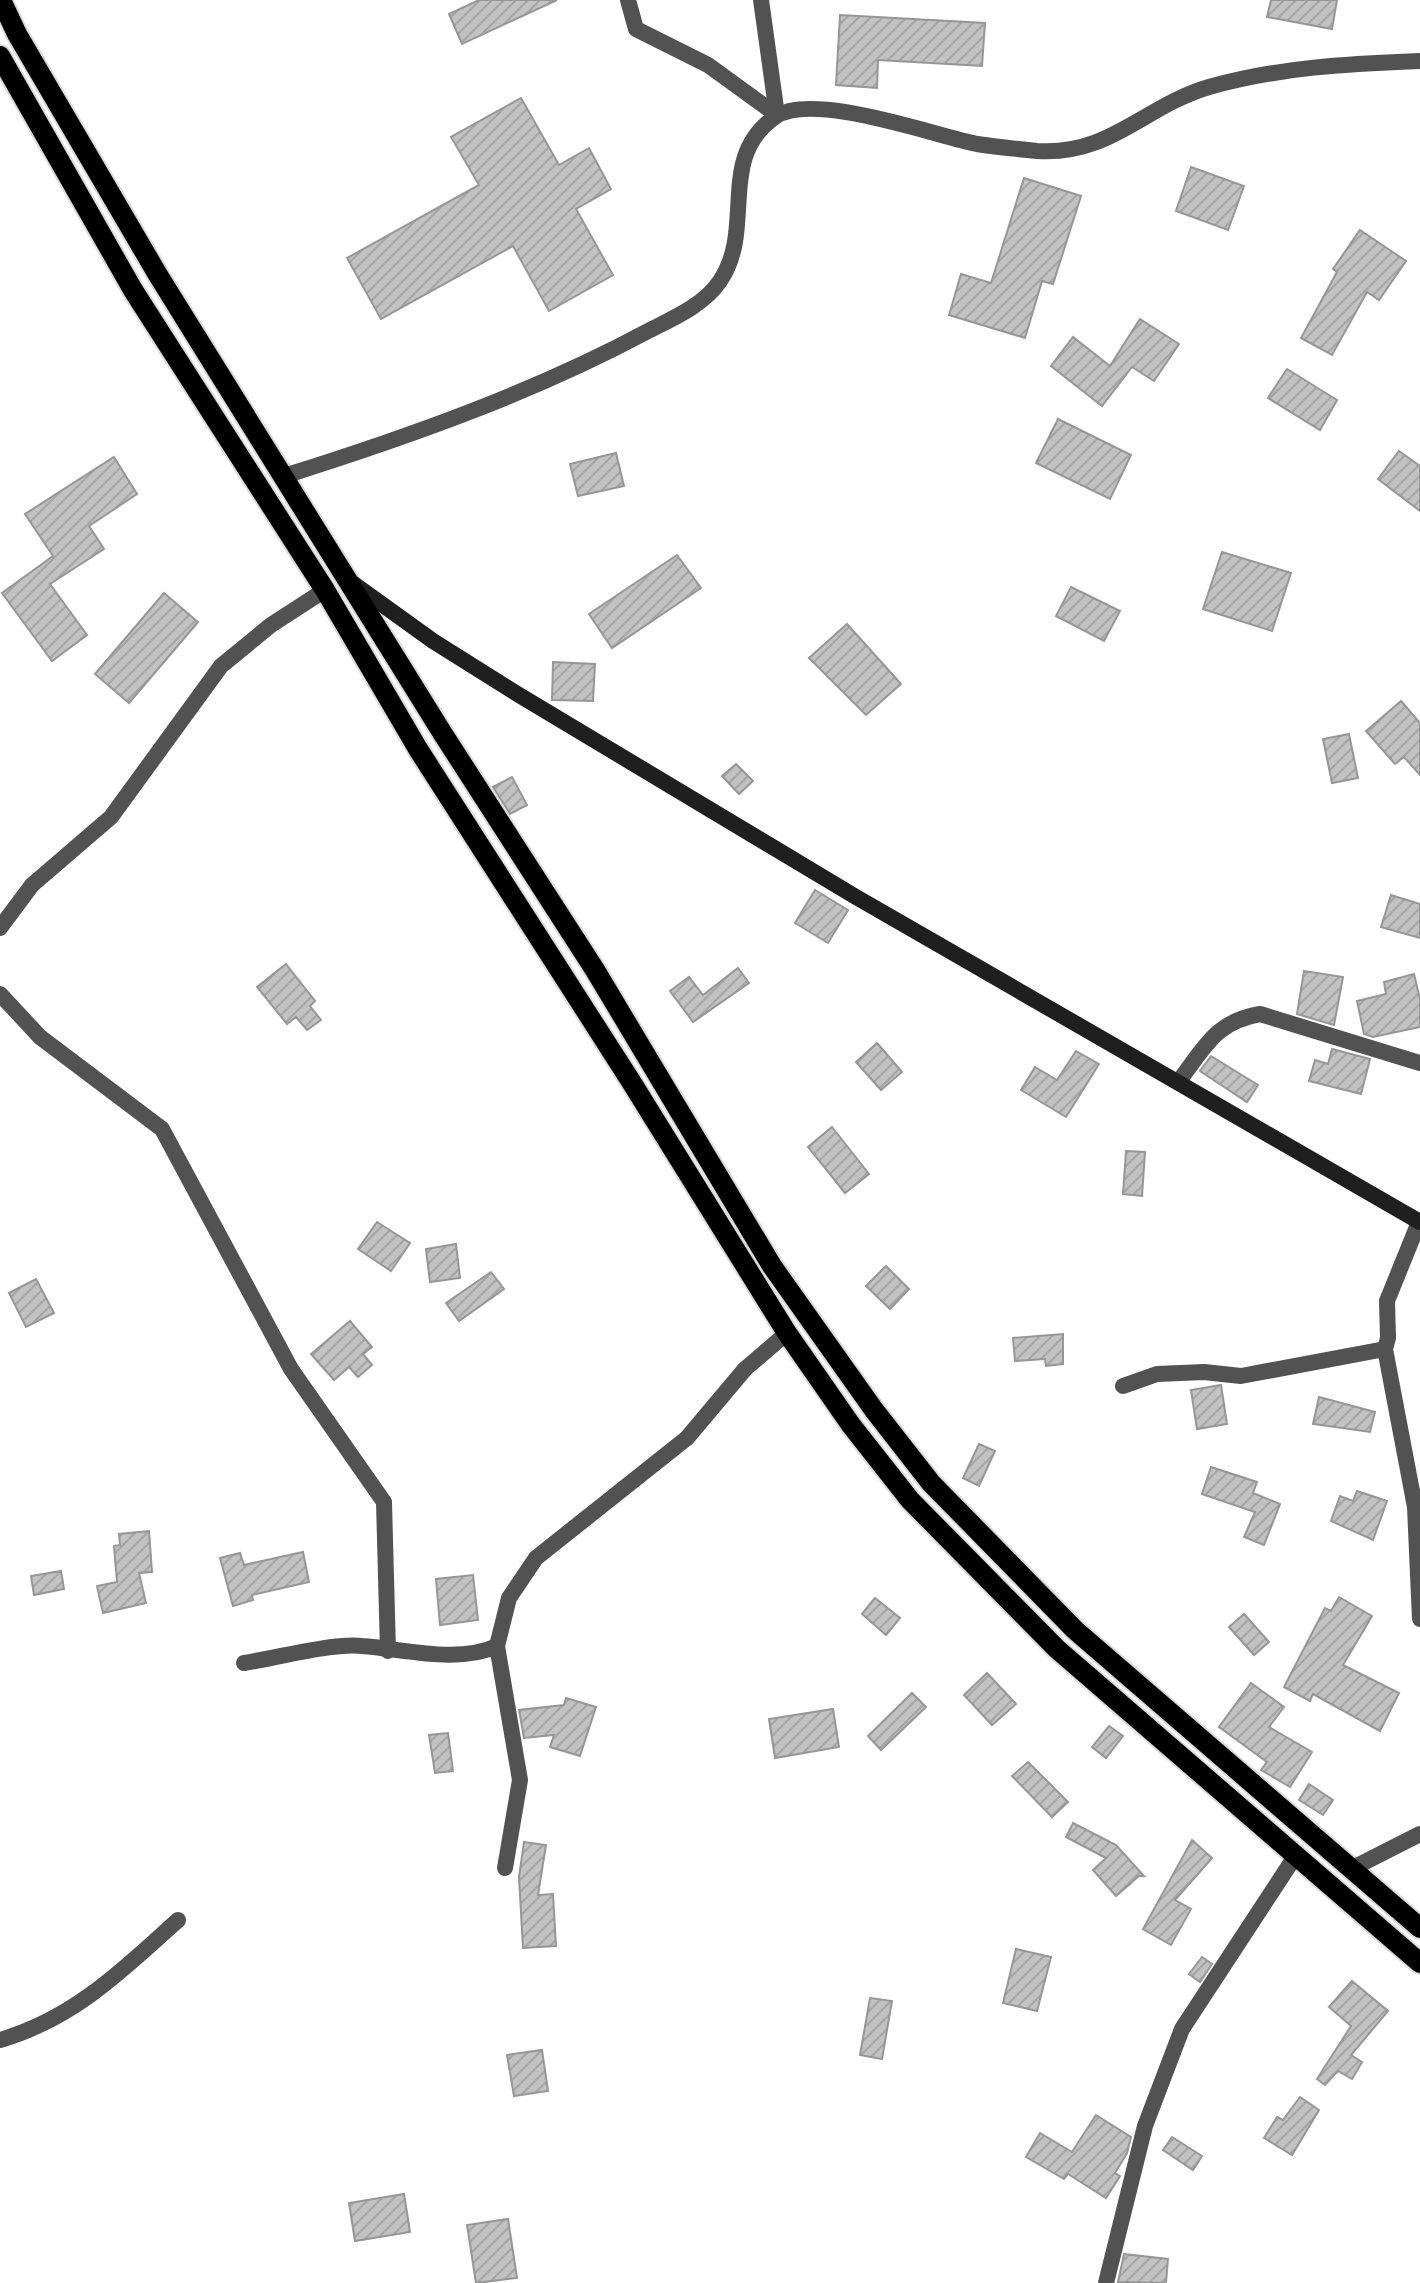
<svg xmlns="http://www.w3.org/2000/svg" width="1420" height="2283" viewBox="0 0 1420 2283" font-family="'Alegreya Sans',sans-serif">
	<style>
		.building { fill: url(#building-hatch); stroke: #969696; stroke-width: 2 }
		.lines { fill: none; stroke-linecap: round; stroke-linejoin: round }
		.primary-casing { stroke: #dbdbdb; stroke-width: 24 }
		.street { stroke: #525252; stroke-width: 16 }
		.secondary { stroke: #1f1f1f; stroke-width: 16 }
		.primary { stroke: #000; stroke-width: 20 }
	</style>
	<defs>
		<pattern id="building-hatch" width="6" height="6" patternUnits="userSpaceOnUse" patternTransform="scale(2)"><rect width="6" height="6" fill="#c2c2c2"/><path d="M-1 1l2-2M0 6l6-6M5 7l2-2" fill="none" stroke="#a5a5a5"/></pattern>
	</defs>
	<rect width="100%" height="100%" fill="#fff"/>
	<g class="building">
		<polygon points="479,0 557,0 462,44 449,14"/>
		<polygon points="1271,0 1337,0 1332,29 1267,17"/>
		<polygon points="840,15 985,23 982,66 878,60 877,88 836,85"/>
		<polygon points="521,98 559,165 589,148 611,189 576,209 613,275 549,311 513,246 381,319 347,258 479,185 451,137"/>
		<polygon points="1191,167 1244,186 1228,230 1176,211"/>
		<polygon points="1024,178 1081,196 1053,284 1042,281 1025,338 949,315 961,274 991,283"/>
		<polygon points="1360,230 1406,261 1379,300 1367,292 1332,355 1301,338 1337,272 1333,269"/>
		<polygon points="1140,319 1179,344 1154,381 1132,367 1102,406 1051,366 1073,337 1110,366"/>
		<polygon points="1287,369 1337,400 1320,430 1268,398"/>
		<polygon points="1058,419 1131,455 1110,499 1036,463"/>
		<polygon points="1399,451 1420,466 1420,511 1378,479"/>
		<polygon points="616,453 624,486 578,496 570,464"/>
		<polygon points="114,457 137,494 89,526 104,549 50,584 87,635 52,661 2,593 53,556 25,514"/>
		<polygon points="1222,552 1291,573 1272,631 1203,609"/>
		<polygon points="677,555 701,588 612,648 589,614"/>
		<polygon points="1071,587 1120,611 1104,641 1056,616"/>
		<polygon points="164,593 198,622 129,703 95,674"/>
		<polygon points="847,624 901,684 866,715 809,658"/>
		<polygon points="553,662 595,664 593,701 552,700"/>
		<polygon points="1401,701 1420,723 1420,775 1404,757 1395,764 1366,731"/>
		<polygon points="1349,734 1358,778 1332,783 1323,739"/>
		<polygon points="736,764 753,781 739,794 722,776"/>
		<polygon points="512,777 527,805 510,814 493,787"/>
		<polygon points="815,890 848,910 828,943 795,923"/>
		<polygon points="1391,895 1420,904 1420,938 1381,927"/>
		<polygon points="286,964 315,1001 310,1006 321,1020 307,1030 296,1017 287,1024 257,987"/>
		<polygon points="738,968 749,983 693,1022 670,991 689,977 703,995"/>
		<polygon points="1304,971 1343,977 1334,1025 1297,1014"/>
		<polygon points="1414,974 1420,999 1420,1027 1373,1037 1364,1034 1357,1001 1386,994 1384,982"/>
		<polygon points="877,1043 902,1072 881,1090 856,1062"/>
		<polygon points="1332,1049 1370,1059 1361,1094 1309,1081 1315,1060 1328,1064"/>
		<polygon points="1076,1051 1099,1064 1066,1117 1021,1090 1035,1067 1057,1080"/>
		<polygon points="1211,1056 1258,1085 1247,1102 1200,1071"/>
		<polygon points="832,1127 869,1174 845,1193 808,1147"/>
		<polygon points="1126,1151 1145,1152 1142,1196 1123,1194"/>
		<polygon points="377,1222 410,1243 391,1271 358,1249"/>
		<polygon points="456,1244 460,1278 430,1282 426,1249"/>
		<polygon points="886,1266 909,1289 890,1309 866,1286"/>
		<polygon points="491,1272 504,1289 459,1321 446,1303"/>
		<polygon points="36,1279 54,1313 26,1327 9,1293"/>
		<polygon points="350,1321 372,1347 363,1354 372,1365 358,1377 349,1367 334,1380 311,1354"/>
		<polygon points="1063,1334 1063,1364 1046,1366 1045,1359 1015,1361 1013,1338"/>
		<polygon points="1221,1385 1227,1424 1197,1429 1191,1390"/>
		<polygon points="1319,1397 1375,1412 1370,1432 1313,1424"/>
		<polygon points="979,1444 995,1451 979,1486 963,1478"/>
		<polygon points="1211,1467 1257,1482 1253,1493 1280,1504 1264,1545 1244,1537 1255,1512 1202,1494"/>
		<polygon points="1357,1491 1387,1501 1373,1540 1331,1521 1340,1496 1353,1501"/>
		<polygon points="149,1531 152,1572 139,1573 146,1603 103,1613 97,1586 117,1582 114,1546 120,1545 119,1534"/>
		<polygon points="303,1552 309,1582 252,1595 253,1600 233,1606 220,1558 240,1553 244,1565"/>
		<polygon points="61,1571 64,1589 34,1595 31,1576"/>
		<polygon points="473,1575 478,1620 440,1625 436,1579"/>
		<polygon points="1339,1597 1372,1616 1343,1665 1399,1693 1380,1731 1313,1694 1310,1701 1284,1687 1325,1608 1331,1611"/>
		<polygon points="875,1598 900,1618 886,1635 862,1614"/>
		<polygon points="1244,1614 1269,1642 1254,1655 1229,1627"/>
		<polygon points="987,1673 1016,1704 992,1725 964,1695"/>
		<polygon points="1251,1683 1284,1707 1269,1727 1312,1752 1290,1787 1261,1770 1267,1762 1219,1727"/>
		<polygon points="912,1693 926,1707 881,1750 868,1736"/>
		<polygon points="566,1698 596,1707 580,1756 550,1747 554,1735 524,1738 519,1710 564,1705"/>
		<polygon points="833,1709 839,1747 775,1758 769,1719"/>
		<polygon points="1109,1726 1123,1736 1106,1758 1092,1747"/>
		<polygon points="448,1733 453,1771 435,1773 429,1735"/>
		<polygon points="1028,1762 1068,1802 1052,1817 1012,1776"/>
		<polygon points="1309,1784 1333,1800 1323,1815 1299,1800"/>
		<polygon points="1073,1823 1116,1845 1144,1876 1139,1876 1116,1896 1093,1870 1106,1858 1066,1837"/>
		<polygon points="1192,1840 1212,1858 1175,1900 1191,1909 1171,1945 1143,1929"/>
		<polygon points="524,1842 546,1845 538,1895 553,1894 556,1946 523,1948 519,1877"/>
		<polygon points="1016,1949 1051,1957 1037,2011 1003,2003"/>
		<polygon points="1202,1957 1212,1964 1200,1982 1189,1974"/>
		<polygon points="1352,1981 1388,2011 1351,2055 1362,2062 1352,2079 1338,2071 1325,2085 1317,2079 1351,2026 1329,2007"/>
		<polygon points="870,1998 892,2001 882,2059 860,2055"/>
		<polygon points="542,2050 548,2091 514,2096 507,2055"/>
		<polygon points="1300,2097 1319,2110 1292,2155 1264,2138 1277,2117 1283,2120"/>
		<polygon points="1096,2115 1131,2137 1127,2153 1115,2173 1120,2176 1106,2198 1068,2174 1064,2179 1026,2157 1040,2133 1072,2152"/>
		<polygon points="1172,2137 1202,2156 1193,2170 1163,2150"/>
		<polygon points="404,2194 410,2232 355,2241 349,2203"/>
		<polygon points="508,2219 517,2278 476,2283 467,2225"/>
		<polygon points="1124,2254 1168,2259 1166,2283 1118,2282"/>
	</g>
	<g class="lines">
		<g class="primary-casing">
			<g id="primary">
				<polyline points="1,0 17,34 158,275 443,734 595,970 772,1266 874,1410 931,1483 1075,1630 1420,1928"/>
				<polyline points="0,56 133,290 325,590 418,749 632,1083 787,1333 851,1425 910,1500 1057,1649 1420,1963"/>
			</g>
		</g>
		<g class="street">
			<polyline points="628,0 636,29 708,65 777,115"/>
			<polyline points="761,0 777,115"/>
			<path d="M284,476C408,437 535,392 650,330C674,318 705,304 720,281C756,228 716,158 775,117C812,91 933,135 977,144C996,147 1017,149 1037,151C1110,156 1144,106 1209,87C1281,67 1346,64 1420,61"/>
			<polyline points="0,928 32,885 111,817 221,666 271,625 325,590"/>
			<polyline points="0,994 40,1037 162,1129 291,1369 384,1502 388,1651"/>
			<path d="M1178,1082C1205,1048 1214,1022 1260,1014L1420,1063"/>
			<polyline points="1419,1222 1387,1301 1388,1338 1385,1349 1415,1507 1420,1619"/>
			<polyline points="1123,1386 1157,1374 1204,1372 1241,1376 1385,1349"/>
			<polyline points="497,1646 520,1780 505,1868"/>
			<path d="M244,1663C276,1658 332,1643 362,1646C404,1649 458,1664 497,1646L509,1598L536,1558L687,1438L745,1369L787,1333"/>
			<polyline points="1351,1869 1420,1834"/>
			<path d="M0,2040C73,2019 123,1970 178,1920"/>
			<polyline points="1106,2283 1145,2126 1182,2029 1296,1855"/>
		</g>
		<polyline class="secondary" points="351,582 433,641 519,695 856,897 1420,1222"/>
		<use href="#primary" class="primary"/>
	</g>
</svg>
